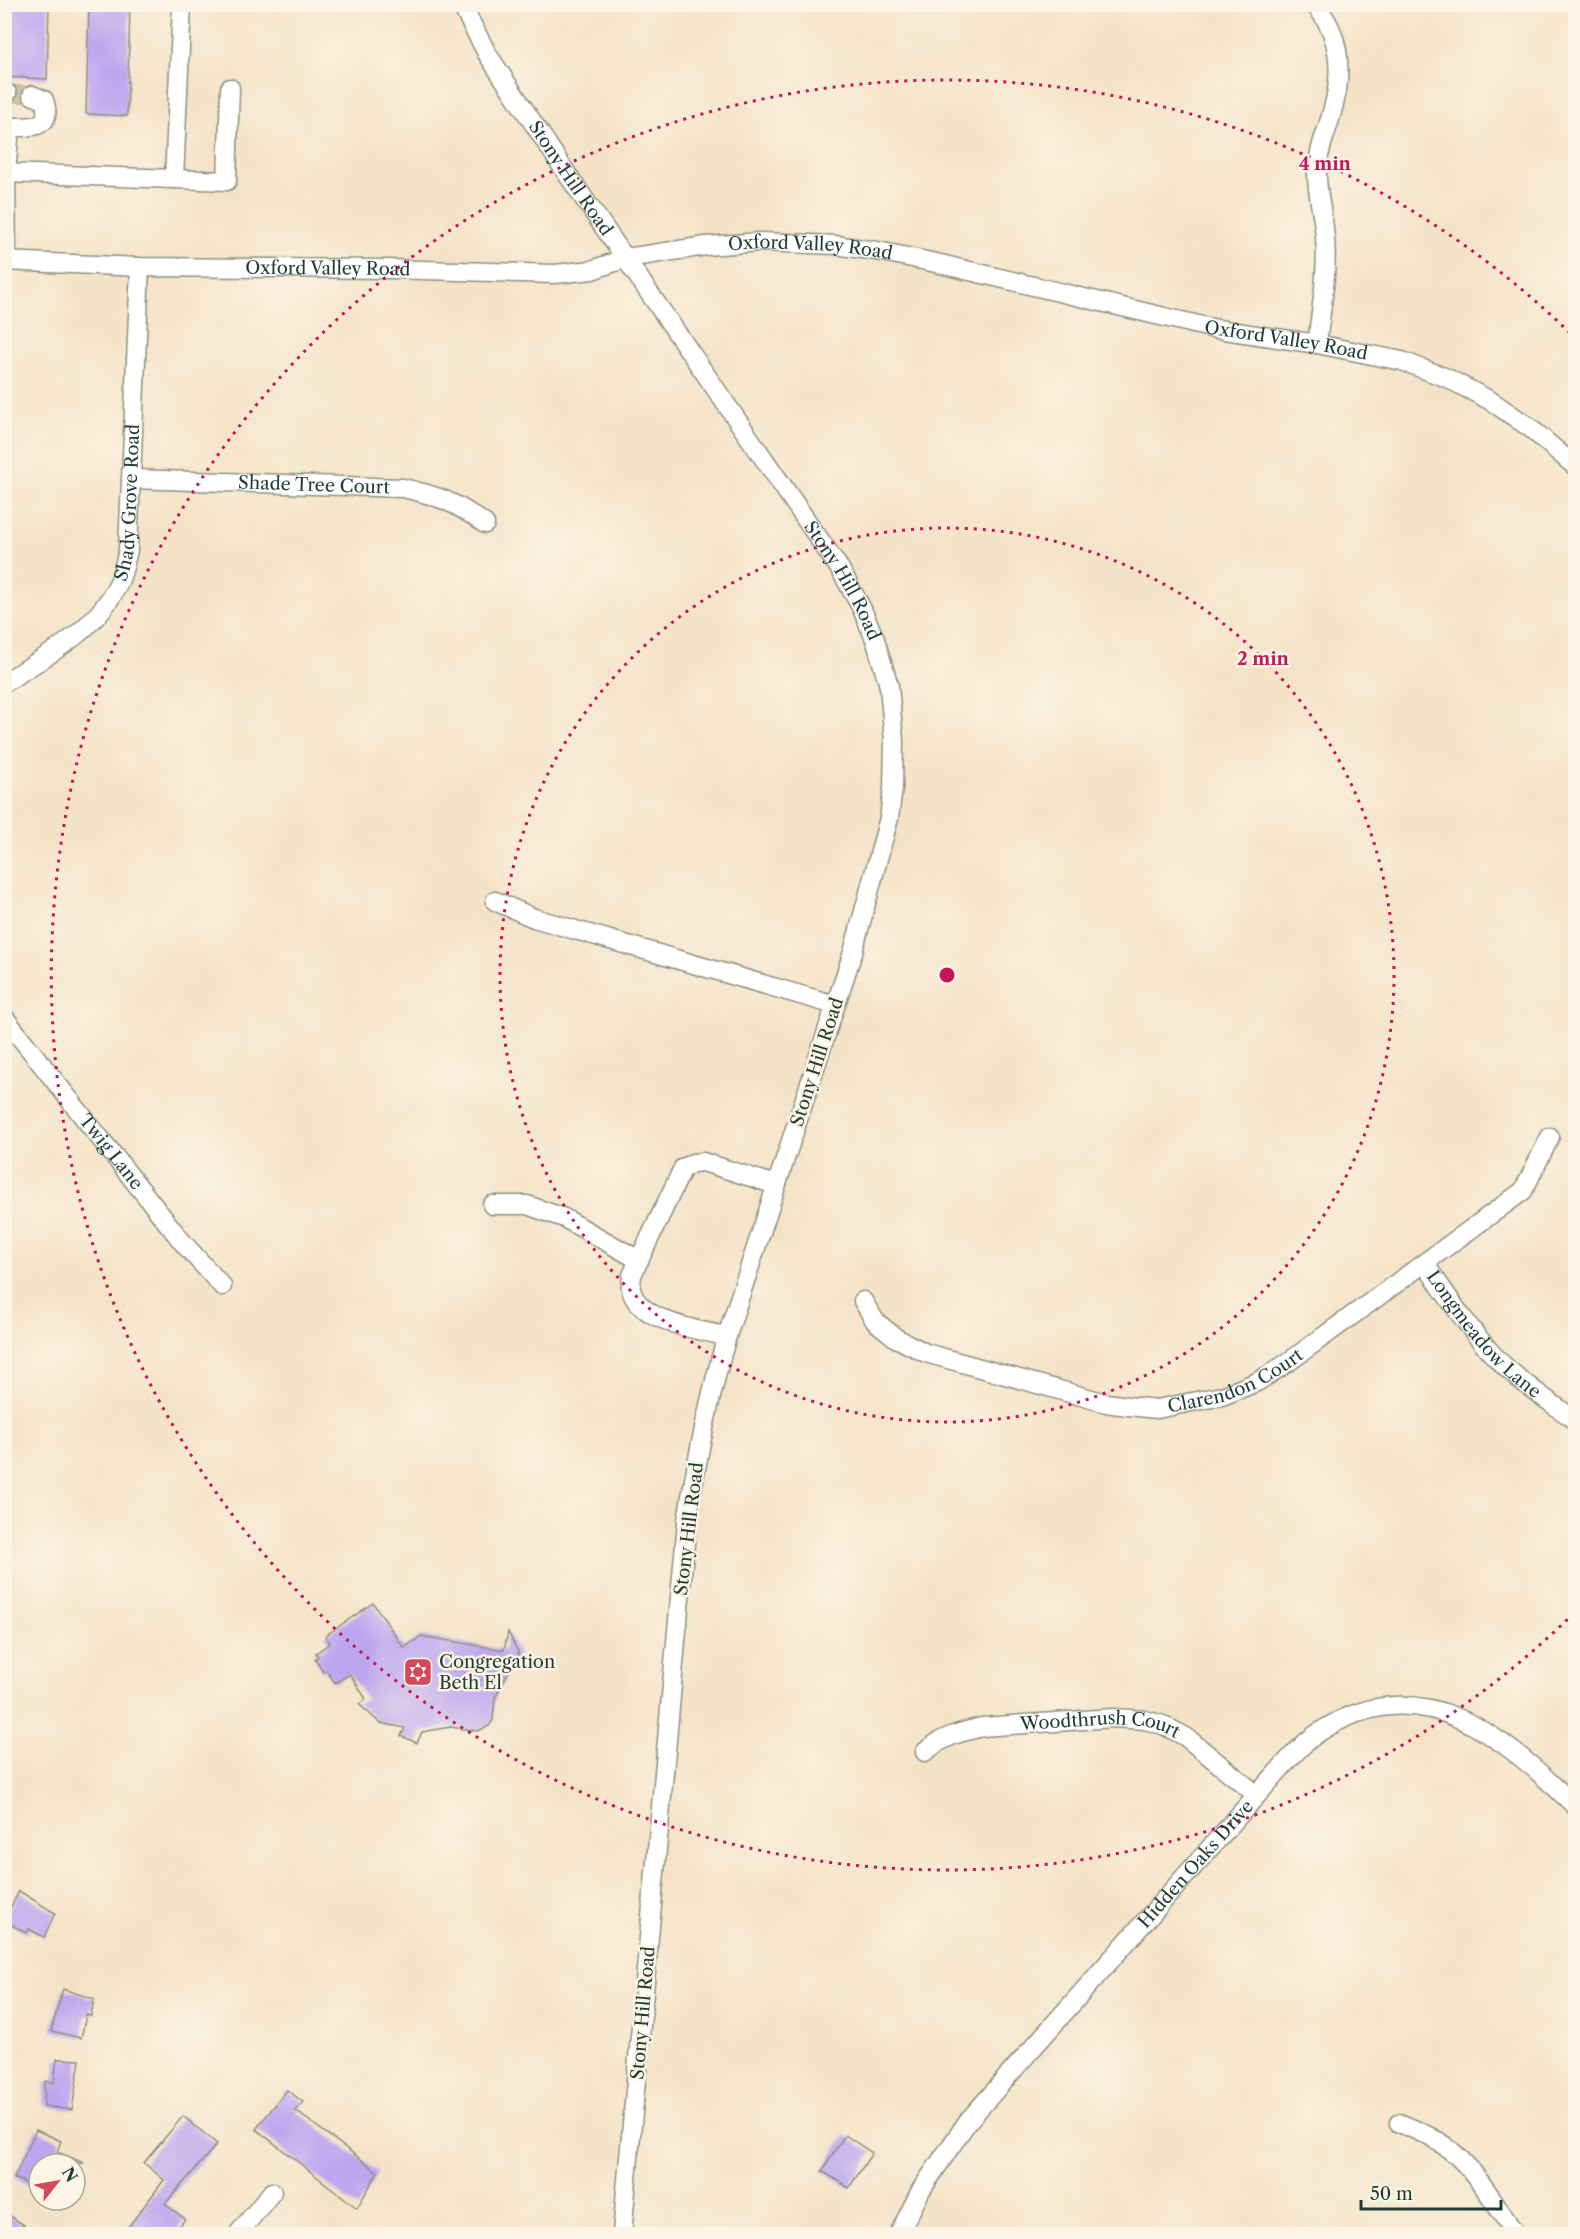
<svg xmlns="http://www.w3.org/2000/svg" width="1580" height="2239" viewBox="0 0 1580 2239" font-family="'Libre Caslon Text',serif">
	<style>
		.building { fill: #bea6ef }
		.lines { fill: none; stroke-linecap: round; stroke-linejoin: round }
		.minor-tunnel { stroke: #cac2aa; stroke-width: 18; stroke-dasharray: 18 9; stroke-linecap: butt }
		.minor-casing { stroke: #8a907e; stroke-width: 21 }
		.minor { stroke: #fff; stroke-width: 18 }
		.ring { fill: none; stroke: #c2185b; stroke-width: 3; stroke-dasharray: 3 6 }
		.labels { text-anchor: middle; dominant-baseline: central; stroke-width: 5; stroke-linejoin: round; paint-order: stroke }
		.street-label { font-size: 18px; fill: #1f3d34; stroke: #fcf5e5 }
		.poi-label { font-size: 18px; fill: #1f3d34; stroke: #fcf5e5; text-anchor: start }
		.centre { fill: #c2185b; stroke: #fcf5e5; stroke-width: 3 }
		.ring-label { font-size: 18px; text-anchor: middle; font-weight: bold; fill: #c2185b; stroke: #fcf5e5; stroke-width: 5; stroke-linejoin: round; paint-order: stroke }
	</style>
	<rect width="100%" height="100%" fill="#fcf5e5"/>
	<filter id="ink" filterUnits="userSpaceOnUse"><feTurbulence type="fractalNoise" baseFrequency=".0167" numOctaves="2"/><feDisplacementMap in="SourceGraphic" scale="12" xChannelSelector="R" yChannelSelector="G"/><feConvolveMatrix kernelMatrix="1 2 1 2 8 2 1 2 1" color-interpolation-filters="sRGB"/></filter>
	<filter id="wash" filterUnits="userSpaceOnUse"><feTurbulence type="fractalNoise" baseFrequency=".008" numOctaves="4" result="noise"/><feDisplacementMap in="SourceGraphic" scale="24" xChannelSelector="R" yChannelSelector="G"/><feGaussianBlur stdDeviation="1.35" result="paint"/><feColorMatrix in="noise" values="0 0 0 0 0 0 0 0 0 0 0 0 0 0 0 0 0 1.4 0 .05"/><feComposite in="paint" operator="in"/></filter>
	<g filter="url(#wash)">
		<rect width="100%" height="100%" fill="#f5e3c8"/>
		<g id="blocks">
			<g class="building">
				<polygon points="4,4 49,4 47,79 4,77"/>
				<polygon points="89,4 130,4 127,116 86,114"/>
				<polygon points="373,1603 404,1648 421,1636 504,1650 508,1632 518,1652 519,1660 508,1673 495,1698 493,1720 489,1726 478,1731 450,1727 422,1732 417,1743 401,1736 405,1728 380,1723 359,1704 366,1699 350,1674 335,1683 326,1670 323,1672 315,1659 318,1657 316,1653 330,1643 325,1636"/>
				<polygon points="19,1891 55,1913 44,1937 29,1929 27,1933 4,1921"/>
				<polygon points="63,1989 94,1999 91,2016 86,2015 81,2038 51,2031"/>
				<polygon points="57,2059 80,2060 72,2110 44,2106 45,2081 54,2083"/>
				<polygon points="287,2090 303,2102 296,2111 378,2172 357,2208 256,2129"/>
				<polygon points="183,2116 217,2144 165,2204 185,2219 173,2235 122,2235 164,2180 144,2163"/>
				<polygon points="36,2130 61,2141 57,2152 84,2163 39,2164 39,2189 14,2178"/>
				<polygon points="845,2135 872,2153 849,2188 822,2171"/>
				<polygon points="4,2212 24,2225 17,2235 4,2235"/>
			</g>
		</g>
	</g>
	<g filter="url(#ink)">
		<use href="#blocks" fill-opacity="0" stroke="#8a907e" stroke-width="1.5"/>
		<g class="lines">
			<polyline class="minor-tunnel" points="7,93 32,95"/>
			<g class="minor-casing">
				<g id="minor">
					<path id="s1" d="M461,4L488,55L565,171L840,569L861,607L875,639L889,686L894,741L893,788L889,818L853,952L727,1336C709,1397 697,1458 687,1521L622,2234"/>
					<path d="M1314,4C1342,34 1343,75 1332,112C1327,132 1318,149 1317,170C1316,193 1324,216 1325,238C1328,273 1321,309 1317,344"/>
					<polyline points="4,94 7,93"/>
					<path d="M32,95L44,100C54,129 31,127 10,127L6,173L174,179L182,4"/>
					<polyline points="4,173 6,173 7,261"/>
					<polyline points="174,179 227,181 230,88"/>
					<path id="s2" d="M4,261L140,267L389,269L555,274L592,270L626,258L706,246L761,242L835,245L883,252L936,263L1211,328L1317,344L1402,361L1447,378L1491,401L1529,427L1576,467"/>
					<path id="s3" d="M132,479L403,488C439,496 455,502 485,524"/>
					<path id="s4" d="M4,683C45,656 95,632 117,586C123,576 125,562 128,550L140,267"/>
					<polyline points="495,901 534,918 835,1005"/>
					<path id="s5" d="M4,1017L184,1244L222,1286"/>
					<polyline points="492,1205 527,1205 564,1218 639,1260"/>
					<path id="s6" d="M1425,1264C1448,1297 1470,1331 1498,1360C1521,1383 1549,1401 1576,1421"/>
					<path id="s7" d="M863,1301L875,1321L896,1338L926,1353L1106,1403L1128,1406L1157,1409L1222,1396L1257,1382L1287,1363L1523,1191L1550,1137"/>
					<path d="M727,1336C701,1331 637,1321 631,1289C630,1285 632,1280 632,1275L683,1168L693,1163L703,1162L776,1185"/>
					<path id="s8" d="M925,1752C941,1737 961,1732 982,1727L1113,1718L1145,1720L1163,1725L1186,1737L1257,1795"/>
					<path d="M1399,2123C1419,2131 1440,2140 1456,2155C1480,2177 1498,2208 1515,2234"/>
					<polyline points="238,2234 272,2192"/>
					<path id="s9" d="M899,2234L921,2190L968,2121L1257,1795C1277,1774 1296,1747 1321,1731C1422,1666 1505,1738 1576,1807"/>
				</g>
			</g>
			<use href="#minor" class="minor"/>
		</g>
	</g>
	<g class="ring">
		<circle cx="947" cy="975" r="447"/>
		<path d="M1574 1613A895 895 0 1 1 1574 337"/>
	</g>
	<defs>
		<g id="synagogue-square" transform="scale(1.5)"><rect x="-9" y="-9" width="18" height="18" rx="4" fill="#d1495b" stroke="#fcf5e5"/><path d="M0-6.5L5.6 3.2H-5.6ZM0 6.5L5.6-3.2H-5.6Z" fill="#fff"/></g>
	</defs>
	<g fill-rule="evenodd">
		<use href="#synagogue-square" x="418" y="1672"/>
	</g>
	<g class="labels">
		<g class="street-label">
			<text stroke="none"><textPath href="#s1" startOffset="206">Stony Hill Road</textPath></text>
			<text stroke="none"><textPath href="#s2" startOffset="810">Oxford Valley Road</textPath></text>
			<text stroke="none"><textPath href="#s2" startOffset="324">Oxford Valley Road</textPath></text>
			<text stroke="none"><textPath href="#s2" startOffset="1296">Oxford Valley Road</textPath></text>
			<text stroke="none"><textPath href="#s3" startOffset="182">Shade Tree Court</textPath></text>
			<text stroke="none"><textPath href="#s4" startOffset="236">Shady Grove Road</textPath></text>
			<text stroke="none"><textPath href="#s1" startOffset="692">Stony Hill Road</textPath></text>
			<text transform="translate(817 1062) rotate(-72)">Stony Hill Road</text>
			<text stroke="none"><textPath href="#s5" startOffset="172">Twig Lane</textPath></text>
			<text stroke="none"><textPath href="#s6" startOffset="92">Longmeadow Lane</textPath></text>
			<text stroke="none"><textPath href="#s7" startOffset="406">Clarendon Court</textPath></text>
			<text transform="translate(689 1529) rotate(-83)">Stony Hill Road</text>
			<text stroke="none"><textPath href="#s8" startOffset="182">Woodthrush Court</textPath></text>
			<text stroke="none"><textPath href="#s9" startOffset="476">Hidden Oaks Drive</textPath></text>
			<text transform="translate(643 2013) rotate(-85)">Stony Hill Road</text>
		</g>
		<g class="poi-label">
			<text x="439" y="1662">Congregation<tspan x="439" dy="21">Beth El</tspan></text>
		</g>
	</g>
	<circle cx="947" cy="975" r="9" class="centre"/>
	<g class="ring-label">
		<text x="1325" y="170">4 min</text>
		<text x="1263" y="665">2 min</text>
	</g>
	<rect width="1580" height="2239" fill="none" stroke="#fcf5e5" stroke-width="24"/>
	<g transform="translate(57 2182) rotate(59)"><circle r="28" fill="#fcf5e5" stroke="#a4ab9e" stroke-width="1.5"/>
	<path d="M0-4.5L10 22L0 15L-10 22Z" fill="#d1495b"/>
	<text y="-9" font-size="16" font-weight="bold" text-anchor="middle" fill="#1f3d34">N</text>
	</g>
	<path d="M1361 2200v9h140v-9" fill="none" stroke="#1f3d34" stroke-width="3"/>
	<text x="1370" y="2200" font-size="18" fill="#1f3d34" stroke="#fcf5e5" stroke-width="4.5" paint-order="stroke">50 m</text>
</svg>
